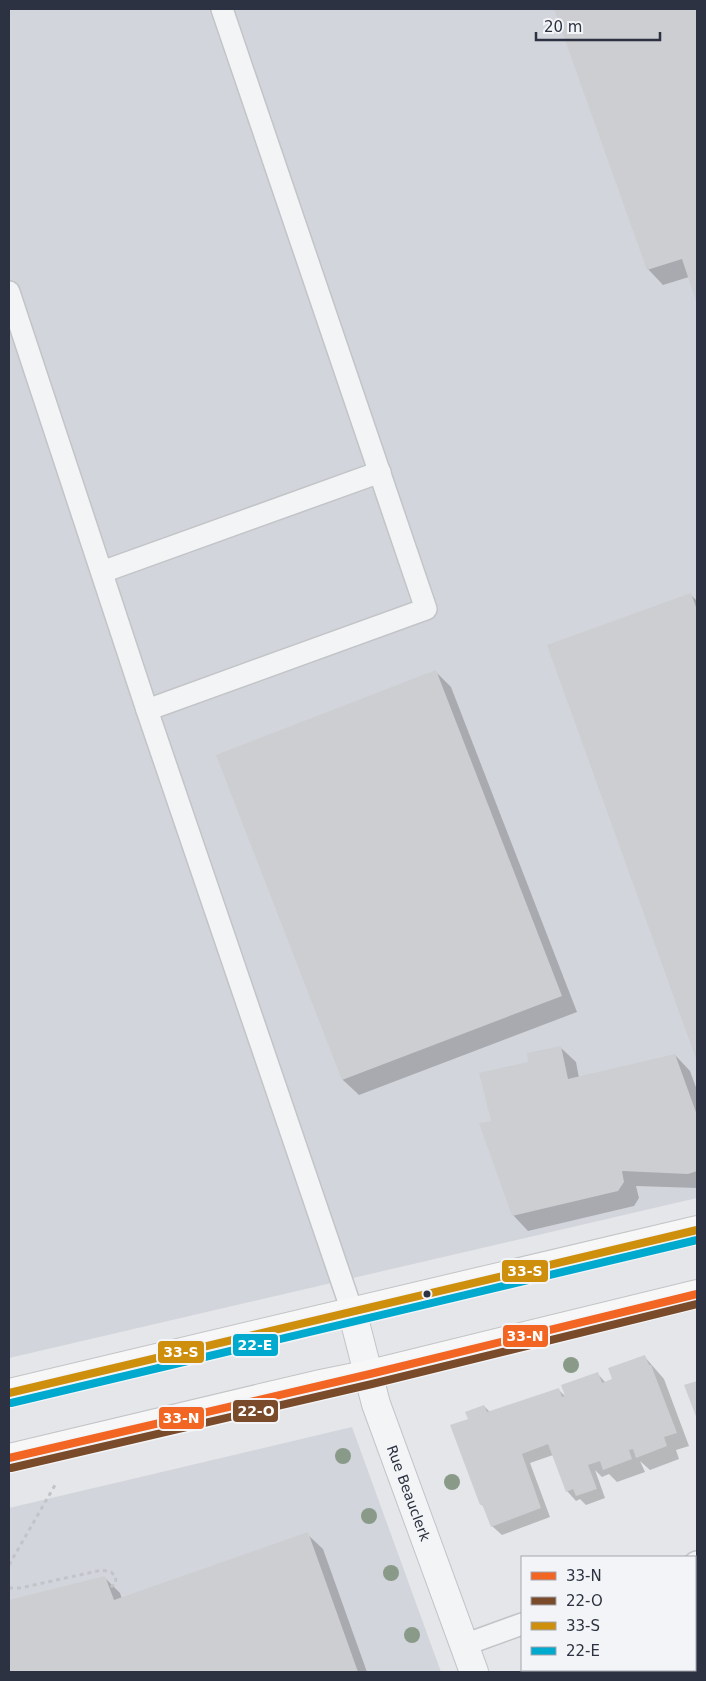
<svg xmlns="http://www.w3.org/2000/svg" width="706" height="1681" viewBox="0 0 706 1681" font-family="'DejaVu Sans',sans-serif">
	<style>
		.built { fill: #d3d5dc }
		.shadow { fill: #0003 }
		.building { fill: #cdced1 }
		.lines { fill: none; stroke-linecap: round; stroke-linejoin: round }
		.service-casing { stroke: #c2c4c7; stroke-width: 24 }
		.minor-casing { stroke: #c2c4c7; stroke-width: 30 }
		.secondary-casing { stroke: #c2c4c7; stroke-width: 30 }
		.path { stroke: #c3c4c9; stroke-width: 3; stroke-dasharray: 4 4; stroke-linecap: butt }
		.service { stroke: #f3f4f6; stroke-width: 21 }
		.minor { stroke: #f3f4f6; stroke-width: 28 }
		.secondary { stroke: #f7f7f7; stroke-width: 28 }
		.bus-1-casing { stroke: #f3f4f7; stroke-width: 11 }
		.bus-2-casing { stroke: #f3f4f7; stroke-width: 11 }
		.bus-3-casing { stroke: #f3f4f7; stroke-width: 11 }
		.bus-4-casing { stroke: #f3f4f7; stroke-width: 11 }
		.bus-1 { stroke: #f26522; stroke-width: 8 }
		.bus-2 { stroke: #7a4b2a; stroke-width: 8 }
		.bus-3 { stroke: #ce8f0d; stroke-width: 8 }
		.bus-4 { stroke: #00a9ce; stroke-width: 8 }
		.tree { fill: #899a89 }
		.bus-dot { fill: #2c3241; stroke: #f3f4f7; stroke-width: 2 }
		.labels { text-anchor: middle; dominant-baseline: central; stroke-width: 4; stroke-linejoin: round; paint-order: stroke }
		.street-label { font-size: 14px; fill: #2c3241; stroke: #f3f4f7 }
		.line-badge { stroke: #f3f4f7; stroke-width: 2 }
		.badge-label { font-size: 14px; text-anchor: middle; font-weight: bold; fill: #fff }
	</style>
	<rect width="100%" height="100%" fill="#e4e6e9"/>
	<g class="built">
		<polygon points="9,9 697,9 697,1198 9,1358"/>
		<polygon points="352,1427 441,1672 9,1672 9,1508"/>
	</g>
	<g class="shadow">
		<polygon points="555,9 697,9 697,301 689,277 663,285 648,269"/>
		<polygon points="690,594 697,601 697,1060 549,646"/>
		<polygon points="436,672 451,687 577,1012 359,1095 343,1080 218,755"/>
		<polygon points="560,1047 576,1062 579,1078 675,1055 690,1071 697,1090 697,1188 636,1186 639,1198 634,1206 528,1231 513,1215 492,1121 530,1063"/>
		<polygon points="644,1356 664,1379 689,1446 676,1450 679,1459 650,1470 640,1461 645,1472 617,1482 609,1474 602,1477 595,1470 605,1498 586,1505 580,1499 576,1501 567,1491 553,1455 530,1463 550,1517 502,1535 492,1526 485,1508 481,1504 469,1420 484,1406 490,1412 558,1389 567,1398 597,1373 606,1383 613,1380"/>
		<polygon points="307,1534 323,1549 367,1672 9,1672 9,1602 104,1577 120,1593 122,1599"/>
		<polygon points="572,1670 673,1670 674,1672 573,1672"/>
	</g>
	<g class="building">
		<polygon points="554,9 697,9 697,304 682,259 647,270"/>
		<polygon points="691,593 697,610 697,1061 547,645"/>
		<polygon points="436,670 562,996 342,1080 216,755"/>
		<polygon points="561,1046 568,1079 675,1054 697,1115 697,1171 688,1174 622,1171 624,1182 618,1191 512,1216 479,1123 491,1121 479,1073 528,1062 527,1053"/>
		<polygon points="645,1355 649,1365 651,1365 677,1433 664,1437 667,1446 636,1458 633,1449 629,1450 632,1459 603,1470 600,1461 588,1465 597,1489 576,1496 573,1489 566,1492 548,1444 522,1454 541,1508 491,1527 482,1504 480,1505 450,1425 468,1419 465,1412 484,1405 487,1412 559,1388 562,1397 565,1396 561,1385 598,1372 602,1383 612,1379 608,1368"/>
		<polygon points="697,1381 697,1419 684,1385"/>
		<polygon points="308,1532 358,1672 9,1672 9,1600 105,1576 114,1600"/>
		<polygon points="571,1670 668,1670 669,1672 572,1672"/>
	</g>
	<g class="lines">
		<g class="service-casing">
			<g id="service">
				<polyline points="9,292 147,710 352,1311"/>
				<polyline points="102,572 380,472"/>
				<polyline points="147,710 426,609 222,9"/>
				<polyline points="695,1563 697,1562"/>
				<polyline points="464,1645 522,1624"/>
			</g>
		</g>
		<g class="minor-casing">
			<g id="minor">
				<path id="s1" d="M352,1311L376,1404L474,1672"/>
			</g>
		</g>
		<g class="secondary-casing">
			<g id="secondary">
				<polyline points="9,1393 697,1230"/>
				<polyline points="9,1458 316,1385 370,1374 697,1294"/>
			</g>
		</g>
		<g class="path">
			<polyline points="9,1565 55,1485"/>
			<polyline points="9,1588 20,1588 102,1570 111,1572 116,1577 115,1585 109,1587"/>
		</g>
		<use href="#service" class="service"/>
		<use href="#minor" class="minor"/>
		<use href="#secondary" class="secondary"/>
		<g class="bus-1-casing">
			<polyline id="bus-1" points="9,1458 370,1374 697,1294"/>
		</g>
		<g class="bus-2-casing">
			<polyline id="bus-2" points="11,1468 372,1384 697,1304"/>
		</g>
		<g class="bus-3-casing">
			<polyline id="bus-3" points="9,1393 697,1230"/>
		</g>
		<g class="bus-4-casing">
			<polyline id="bus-4" points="11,1403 697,1240"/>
		</g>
		<use href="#bus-1" class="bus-1"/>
		<use href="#bus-2" class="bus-2"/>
		<use href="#bus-3" class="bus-3"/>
		<use href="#bus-4" class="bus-4"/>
	</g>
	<g class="tree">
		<circle cx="571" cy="1365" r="8"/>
		<circle cx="343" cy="1456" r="8"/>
		<circle cx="452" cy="1482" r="8"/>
		<circle cx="369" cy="1516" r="8"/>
		<circle cx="391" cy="1573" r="8"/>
		<circle cx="412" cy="1635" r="8"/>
	</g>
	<circle class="bus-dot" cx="427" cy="1294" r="4.5"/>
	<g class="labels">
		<g class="street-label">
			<text stroke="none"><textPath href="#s1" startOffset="191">Rue Beauclerk</textPath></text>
		</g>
	</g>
	<g class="line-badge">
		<rect x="501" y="1259" width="48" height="24" rx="5" fill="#ce8f0d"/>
		<rect x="502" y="1324" width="47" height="24" rx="5" fill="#f26522"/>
		<rect x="232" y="1333" width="47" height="24" rx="5" fill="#00a9ce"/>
		<rect x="157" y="1340" width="48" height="24" rx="5" fill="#ce8f0d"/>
		<rect x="232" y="1399" width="47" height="24" rx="5" fill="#7a4b2a"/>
		<rect x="158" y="1406" width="47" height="24" rx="5" fill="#f26522"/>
	</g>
	<g class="badge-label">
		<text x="525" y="1276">33-S</text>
		<text x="525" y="1341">33-N</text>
		<text x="255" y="1350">22-E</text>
		<text x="181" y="1357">33-S</text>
		<text x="256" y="1416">22-O</text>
		<text x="181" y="1423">33-N</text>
	</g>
	<rect width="706" height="1681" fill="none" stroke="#2c3241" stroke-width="20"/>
	<rect x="521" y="1556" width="175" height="115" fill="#f3f4f7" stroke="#a3a6ae"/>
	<rect x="531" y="1572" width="25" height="8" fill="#f26522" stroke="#a3a6ae"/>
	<text x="566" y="1581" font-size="15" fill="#2c3241">33-N</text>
	<rect x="531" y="1597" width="25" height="8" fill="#7a4b2a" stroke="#a3a6ae"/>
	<text x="566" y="1606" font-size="15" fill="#2c3241">22-O</text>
	<rect x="531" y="1622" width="25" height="8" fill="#ce8f0d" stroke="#a3a6ae"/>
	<text x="566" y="1631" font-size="15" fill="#2c3241">33-S</text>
	<rect x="531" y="1647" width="25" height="8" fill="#00a9ce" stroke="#a3a6ae"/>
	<text x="566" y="1656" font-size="15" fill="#2c3241">22-E</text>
	<path d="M536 32v8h124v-8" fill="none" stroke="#2c3241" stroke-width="2.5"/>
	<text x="544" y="32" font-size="15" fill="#2c3241" stroke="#f3f4f7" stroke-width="4" paint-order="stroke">20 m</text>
</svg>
